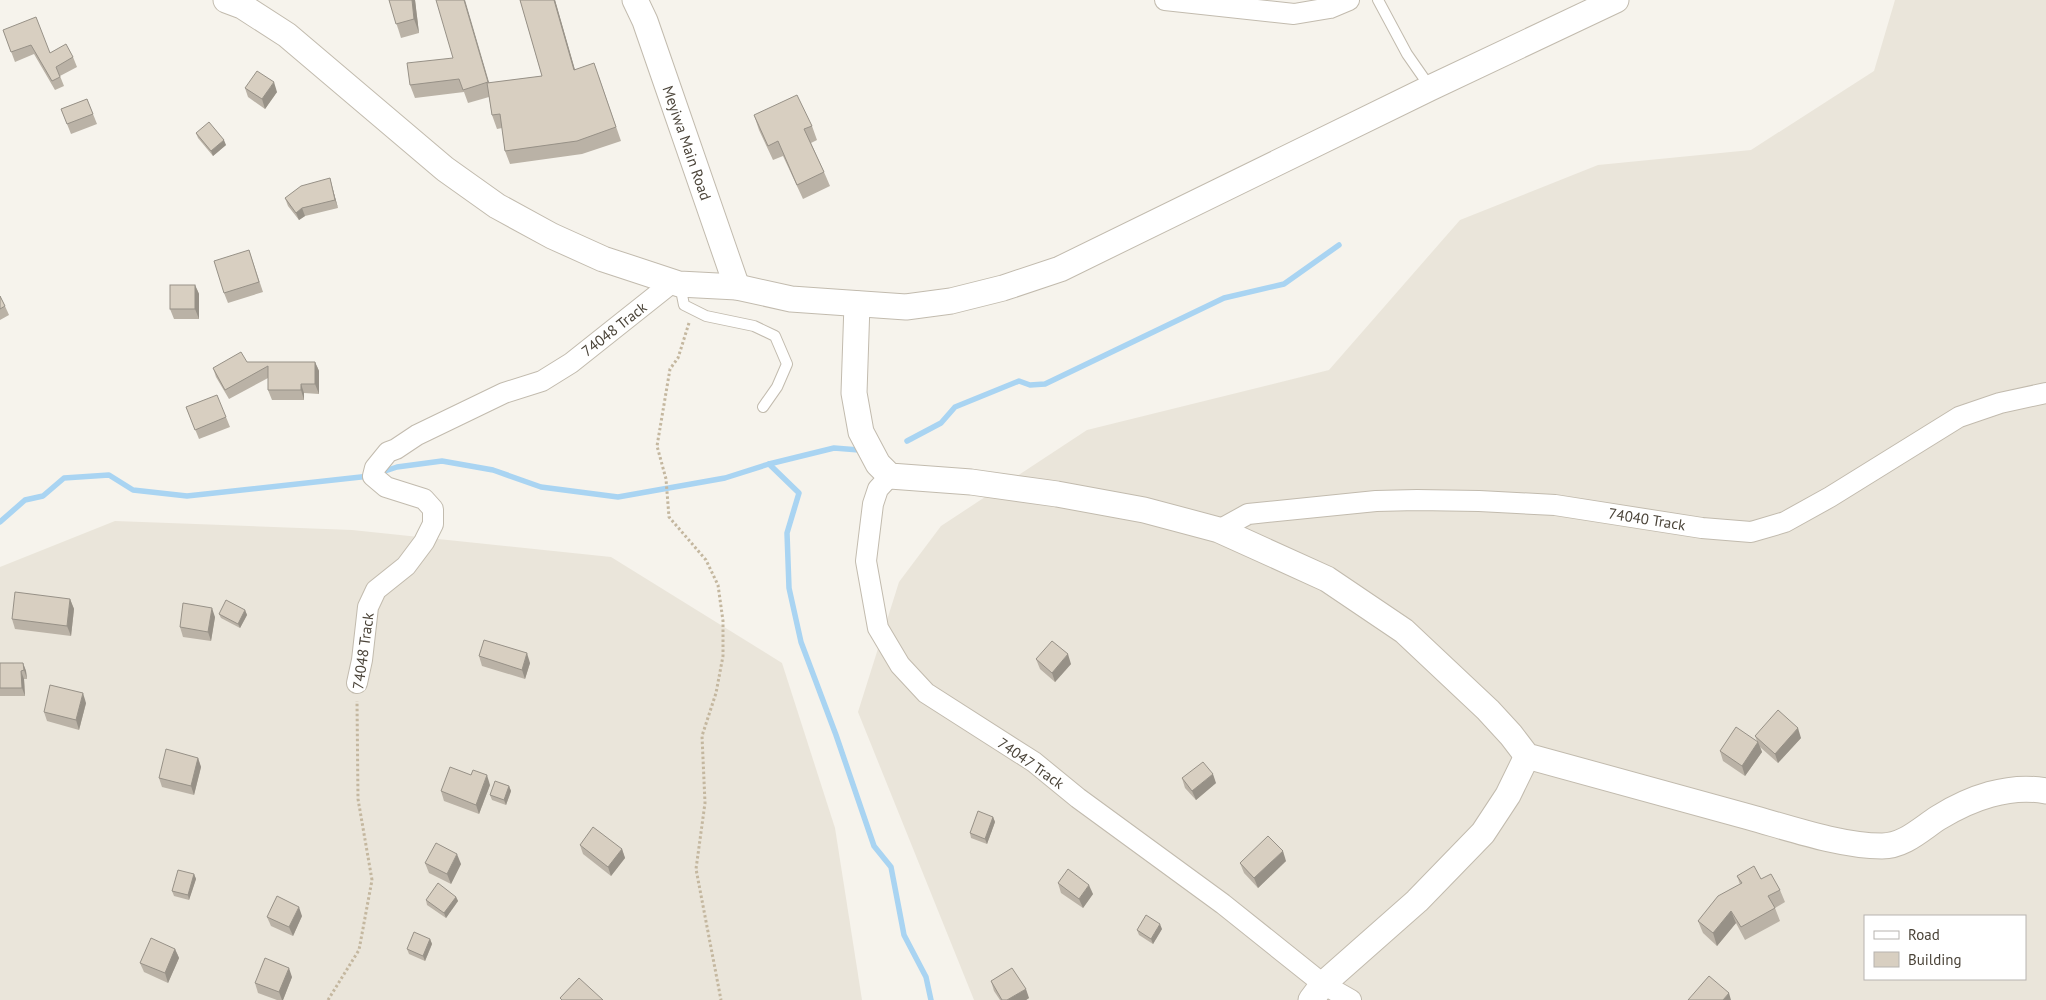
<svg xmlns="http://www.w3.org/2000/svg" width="2046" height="1000" viewBox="0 0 2046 1000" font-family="'PT Sans',sans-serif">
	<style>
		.residential { fill: #eae5da; fill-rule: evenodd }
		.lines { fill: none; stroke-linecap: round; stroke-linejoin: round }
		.stream { stroke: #a9d4f2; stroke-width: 5.5 }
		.service-casing { stroke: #c2bbae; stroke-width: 12 }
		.minor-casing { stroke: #c2bbae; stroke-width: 22 }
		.tertiary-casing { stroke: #c2bbae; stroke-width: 27 }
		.path { stroke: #c4b79f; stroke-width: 3; stroke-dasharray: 2.5 2.5; stroke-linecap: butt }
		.service { stroke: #fff; stroke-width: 10 }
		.minor { stroke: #fff; stroke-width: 20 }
		.tertiary { stroke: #fff; stroke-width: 25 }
		.wall { fill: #bab2a6 }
		.shaded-wall { fill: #979187 }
		.building { fill: #d8cfc1; stroke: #979187 }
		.labels { text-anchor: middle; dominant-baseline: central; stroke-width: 4; stroke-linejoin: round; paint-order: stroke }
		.street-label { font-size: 15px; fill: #4b4439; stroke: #fff }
	</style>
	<rect width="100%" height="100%" fill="#f6f3ec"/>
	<g class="residential">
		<path d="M1895,0H2046V1000H974L858,712L899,582L941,526L1087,430L1329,370L1460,220L1598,165L1751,150L1874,71ZM1865,916H2025V979H1865Z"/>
		<polygon points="115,521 352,530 611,557 782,663 835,828 862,1000 0,1000 0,567"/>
	</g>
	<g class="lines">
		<g class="stream">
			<polyline points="907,441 941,423 955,407 1019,381 1030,385 1045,384 1224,298 1284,284 1339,245"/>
			<polyline points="769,464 799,493 787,533 789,588 801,642 836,735 874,846 891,867 904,935 926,977 931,1000"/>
			<polyline points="379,473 397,467 442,461 493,470 541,487 618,497 725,478 769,464 834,448 859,450"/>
			<polyline points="0,522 25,500 43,496 64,478 109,475 133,490 187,496 370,476"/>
		</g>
		<g class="service-casing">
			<g id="service">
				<polyline points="1378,0 1407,54 1430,87"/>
				<polyline points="680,285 684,305 706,316 754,326 775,336 787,364 777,387 763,407"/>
			</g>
		</g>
		<g class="minor-casing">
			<g id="minor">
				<polyline points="1165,0 1294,14 1330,8 1349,0"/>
				<polyline points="890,476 878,489 873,504 866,561 878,628 900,665 926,693 1034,762 1078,798 1223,904 1323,984 1351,1000"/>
				<polyline points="1219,530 1248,514 1376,501 1417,500 1479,501 1555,505 1702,528 1751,532 1785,522 1830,497 1959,417 2000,403 2046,393"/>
				<polyline points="357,683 362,660 368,607 376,590 406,566 424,542 433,524 433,509 424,499 386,487 373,476 375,468 388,452 396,449 417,435 504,393 542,381 571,363 673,282"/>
			</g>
		</g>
		<g class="tertiary-casing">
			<g id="tertiary">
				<polyline points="226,0 242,6 287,35 445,169 497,206 552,236 603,259 679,284 737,287 791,299 906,307 951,301 1003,288 1060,269 1430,88 1616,0"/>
				<polyline points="635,0 645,21 737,287"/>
				<path d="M857,304L854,393L861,432L878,464L890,476L971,482L1057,494L1144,510L1219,530L1327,579L1404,631L1488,710L1511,735L1527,756C1601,776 1675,796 1749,817C1789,828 1841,846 1882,846C1904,846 1921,829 1938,818C1970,798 2009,784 2046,791"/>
				<polyline points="1311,1000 1323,984 1417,901 1483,833 1508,795 1527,756"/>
			</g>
		</g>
		<g class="path">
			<polyline points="689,323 678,358 670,369 657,446 666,479 669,517 706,560 718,585 723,621 723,656 716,693 702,736 705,803 696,869 721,1000"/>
			<polyline points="328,1000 359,950 372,880 358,799 357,701"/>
		</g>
		<use href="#service" class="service"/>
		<use href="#minor" class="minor"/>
		<use href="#tertiary" class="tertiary"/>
	</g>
	<g class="wall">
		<polygon points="389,0 415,0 419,33 401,38"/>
		<polygon points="520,0 555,0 575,70 599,77 621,141 582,154 510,164 505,151 502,128 497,129 492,115 489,97 468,103 464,92 415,98 410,85 453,58 490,83 542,76"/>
		<polygon points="3,30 50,53 73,57 77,67 60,76 64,86 55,90 34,54 15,62"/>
		<polygon points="245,88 277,92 265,109 248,97"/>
		<polygon points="87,99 97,124 71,134 61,109"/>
		<polygon points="754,115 812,126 817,140 811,143 824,172 830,186 803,199 783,156 773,160 759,130"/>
		<polygon points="196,133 226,145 213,156 198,138"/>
		<polygon points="330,178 332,186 338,208 305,216 299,220 288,206 285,198"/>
		<polygon points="249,250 263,292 228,303 224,293"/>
		<polygon points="195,285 199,294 199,319 174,319 170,309"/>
		<polygon points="0,296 5,306 9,315 0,320"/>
		<polygon points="247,362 315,362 319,371 319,394 304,393 304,400 272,400 268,390 268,378 229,399 216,377 213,368"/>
		<polygon points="186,407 226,417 230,427 199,439"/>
		<polygon points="70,599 74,609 71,636 15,629 12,619"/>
		<polygon points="245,610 247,615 240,628 221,618 219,614"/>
		<polygon points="215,617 211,641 183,637 180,627"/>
		<polygon points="479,656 530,663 525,679 482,666"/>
		<polygon points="1036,659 1071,664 1055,682 1040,669"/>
		<polygon points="0,663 23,663 26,671 27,679 24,679 25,696 0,696"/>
		<polygon points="86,703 79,730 47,721 44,712"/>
		<polygon points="1755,736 1801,738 1778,763 1760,747 1762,752 1745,776 1723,761 1720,751 1757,741"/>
		<polygon points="198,758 201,767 194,795 162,787 159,778"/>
		<polygon points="1182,778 1216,783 1196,800 1185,788"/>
		<polygon points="490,785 479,814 444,801 441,791"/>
		<polygon points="509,786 511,791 506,805 492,800 490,795"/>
		<polygon points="993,817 995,822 987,844 971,838 970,833"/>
		<polygon points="580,845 622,849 625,858 611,876 583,854"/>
		<polygon points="1286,861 1258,888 1244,873 1240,863"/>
		<polygon points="425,863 461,864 451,884 429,873"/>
		<polygon points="194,874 196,879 189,900 174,896 172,891"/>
		<polygon points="1737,876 1761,879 1780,890 1785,902 1775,908 1780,921 1745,940 1736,923 1717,946 1703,933 1698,921 1740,884"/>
		<polygon points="1058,883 1093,894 1083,908 1061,893"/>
		<polygon points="456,897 458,901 446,918 427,905 426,900"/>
		<polygon points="302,916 293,936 271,926 267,917"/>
		<polygon points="1162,929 1153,944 1139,935 1137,930"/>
		<polygon points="430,939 432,944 425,961 409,954 407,949"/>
		<polygon points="175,949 179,958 168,983 144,972 140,963"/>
		<polygon points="292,977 283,1000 277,1000 258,993 255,983"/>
		<polygon points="991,981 1029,998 1026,1000 1000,1000 994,991"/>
	</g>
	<g class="shaded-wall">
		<polygon points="412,0 415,0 419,33 414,19"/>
		<polygon points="464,0 465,0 493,96 488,82"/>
		<polygon points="554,0 555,0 579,84 574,70"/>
		<polygon points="274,82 277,92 265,109 262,99"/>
		<polygon points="224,140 226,145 213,156 211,151"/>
		<polygon points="330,178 332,186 338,208 335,200"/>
		<polygon points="302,208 305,216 299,220 296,213"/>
		<polygon points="195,285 199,294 199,319 195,309"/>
		<polygon points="315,362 319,371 319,394 315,384"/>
		<polygon points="301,384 304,393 304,400 301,390"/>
		<polygon points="70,599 74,609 71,636 67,626"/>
		<polygon points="212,608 215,617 211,641 208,632"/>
		<polygon points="245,610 247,615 240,628 238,624"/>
		<polygon points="527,653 530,663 525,679 522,670"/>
		<polygon points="1068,654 1071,664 1055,682 1052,673"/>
		<polygon points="23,663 26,671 27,679 24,670"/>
		<polygon points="21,671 24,679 25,696 22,688"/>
		<polygon points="83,693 86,703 79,730 76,720"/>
		<polygon points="1798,728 1801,738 1778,763 1775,754"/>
		<polygon points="1758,742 1762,752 1745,776 1742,766"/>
		<polygon points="198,758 201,767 194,795 191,786"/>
		<polygon points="1213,774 1216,783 1196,800 1192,791"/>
		<polygon points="487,775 490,785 479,814 476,805"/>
		<polygon points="509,786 511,791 506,805 504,800"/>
		<polygon points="993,817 995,822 987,844 985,839"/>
		<polygon points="622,849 625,858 611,876 608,867"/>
		<polygon points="1283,851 1286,861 1258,888 1254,878"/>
		<polygon points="457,854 461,864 451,884 447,874"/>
		<polygon points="194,874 196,879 189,900 188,895"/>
		<polygon points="1089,885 1093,894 1083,908 1079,899"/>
		<polygon points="456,897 458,901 446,918 444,913"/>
		<polygon points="299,907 302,916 293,936 289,927"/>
		<polygon points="1731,911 1736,923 1717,946 1713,933"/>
		<polygon points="1160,924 1162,929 1153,944 1151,939"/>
		<polygon points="430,939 432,944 425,961 423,956"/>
		<polygon points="175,949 179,958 168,983 165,973"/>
		<polygon points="289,968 292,977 283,1000 282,1000 279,992"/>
		<polygon points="1026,989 1029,998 1026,1000 1007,1000"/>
		<polygon points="1729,993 1731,1000 1723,1000"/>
	</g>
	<g class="building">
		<polygon points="389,0 412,0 414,19 396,24"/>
		<polygon points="436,0 464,0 488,82 463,90 459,79 410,85 407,63 453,58"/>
		<polygon points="520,0 554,0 574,70 594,63 616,127 577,141 505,151 500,114 492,115 487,83 542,76"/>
		<polygon points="36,17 50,53 66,44 73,57 56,67 60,77 52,81 31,45 11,52 3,30"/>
		<polygon points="257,71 274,82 262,99 245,88"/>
		<polygon points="797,95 812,126 804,129 824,172 797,185 778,141 768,146 754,115"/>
		<polygon points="87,99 93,114 67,124 61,109"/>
		<polygon points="209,122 224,140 211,151 196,133"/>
		<polygon points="330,178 335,200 302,208 296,213 285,198 301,186"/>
		<polygon points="249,250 259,282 224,293 214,261"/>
		<rect x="170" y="285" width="25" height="24"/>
		<polygon points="0,296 5,306 0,309"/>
		<polygon points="241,352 247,362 315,362 315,384 301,384 301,390 268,390 268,366 225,390 213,368"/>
		<polygon points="217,395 226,417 195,430 186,407"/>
		<polygon points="15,592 70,599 67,626 12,619"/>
		<polygon points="226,600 245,610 238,624 219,614"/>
		<polygon points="183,603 212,608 208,632 180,627"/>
		<polygon points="484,640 527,653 522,670 479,656"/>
		<polygon points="1052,641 1068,654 1052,673 1036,659"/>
		<polygon points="0,663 23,663 24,670 21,671 22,688 0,688"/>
		<polygon points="50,685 83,693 76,720 44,712"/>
		<polygon points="1778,710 1798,728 1775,754 1755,736"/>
		<polygon points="1736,727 1758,742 1742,766 1720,751"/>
		<polygon points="166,749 198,758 191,786 159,778"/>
		<polygon points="1203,762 1213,774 1192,791 1182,778"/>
		<polygon points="450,767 471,775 473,770 487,775 476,805 441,791"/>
		<polygon points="495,781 509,786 504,800 490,795"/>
		<polygon points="978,811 993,817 985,839 970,833"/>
		<polygon points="593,827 622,849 608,867 580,845"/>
		<polygon points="1268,836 1283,851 1254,878 1240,863"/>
		<polygon points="436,843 457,854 447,874 425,863"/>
		<polygon points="1754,866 1761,879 1771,874 1780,890 1768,896 1775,908 1741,927 1731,911 1713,933 1698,921 1718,896 1742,883 1737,876"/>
		<polygon points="1068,869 1089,885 1079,899 1058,883"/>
		<polygon points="178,870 194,874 188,895 172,891"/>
		<polygon points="438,883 456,897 444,913 426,900"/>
		<polygon points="277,896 299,907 289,927 267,917"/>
		<polygon points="1146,915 1160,924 1151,939 1137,930"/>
		<polygon points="414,932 430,939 423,956 407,949"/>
		<polygon points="151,938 175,949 165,973 140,963"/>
		<polygon points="265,958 289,968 279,992 255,983"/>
		<polygon points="1012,968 1026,989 1007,1000 1002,1000 991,981"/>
		<polygon points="1709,976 1729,993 1723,1000 1688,1000"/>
		<polygon points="579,978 603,1000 562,1000 560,998"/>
	</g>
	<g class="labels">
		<g class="street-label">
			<text transform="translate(687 143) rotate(71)">Meyiwa Main Road</text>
			<text transform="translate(614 329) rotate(-38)">74048 Track</text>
			<text transform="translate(1647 519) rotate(9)">74040 Track</text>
			<text transform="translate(363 651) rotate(-82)">74048 Track</text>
			<text transform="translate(1031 763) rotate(35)">74047 Track</text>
		</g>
	</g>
	<rect x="1864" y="915" width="162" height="65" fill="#ffffff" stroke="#b7b4b0"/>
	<rect x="1874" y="931" width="25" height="8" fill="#ffffff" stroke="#b7b4b0"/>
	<text x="1908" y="940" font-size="15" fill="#4b4439">Road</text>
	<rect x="1874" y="952" width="25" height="15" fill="#d8cfc1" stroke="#b7b4b0"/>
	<text x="1908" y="965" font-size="15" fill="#4b4439">Building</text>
</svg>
